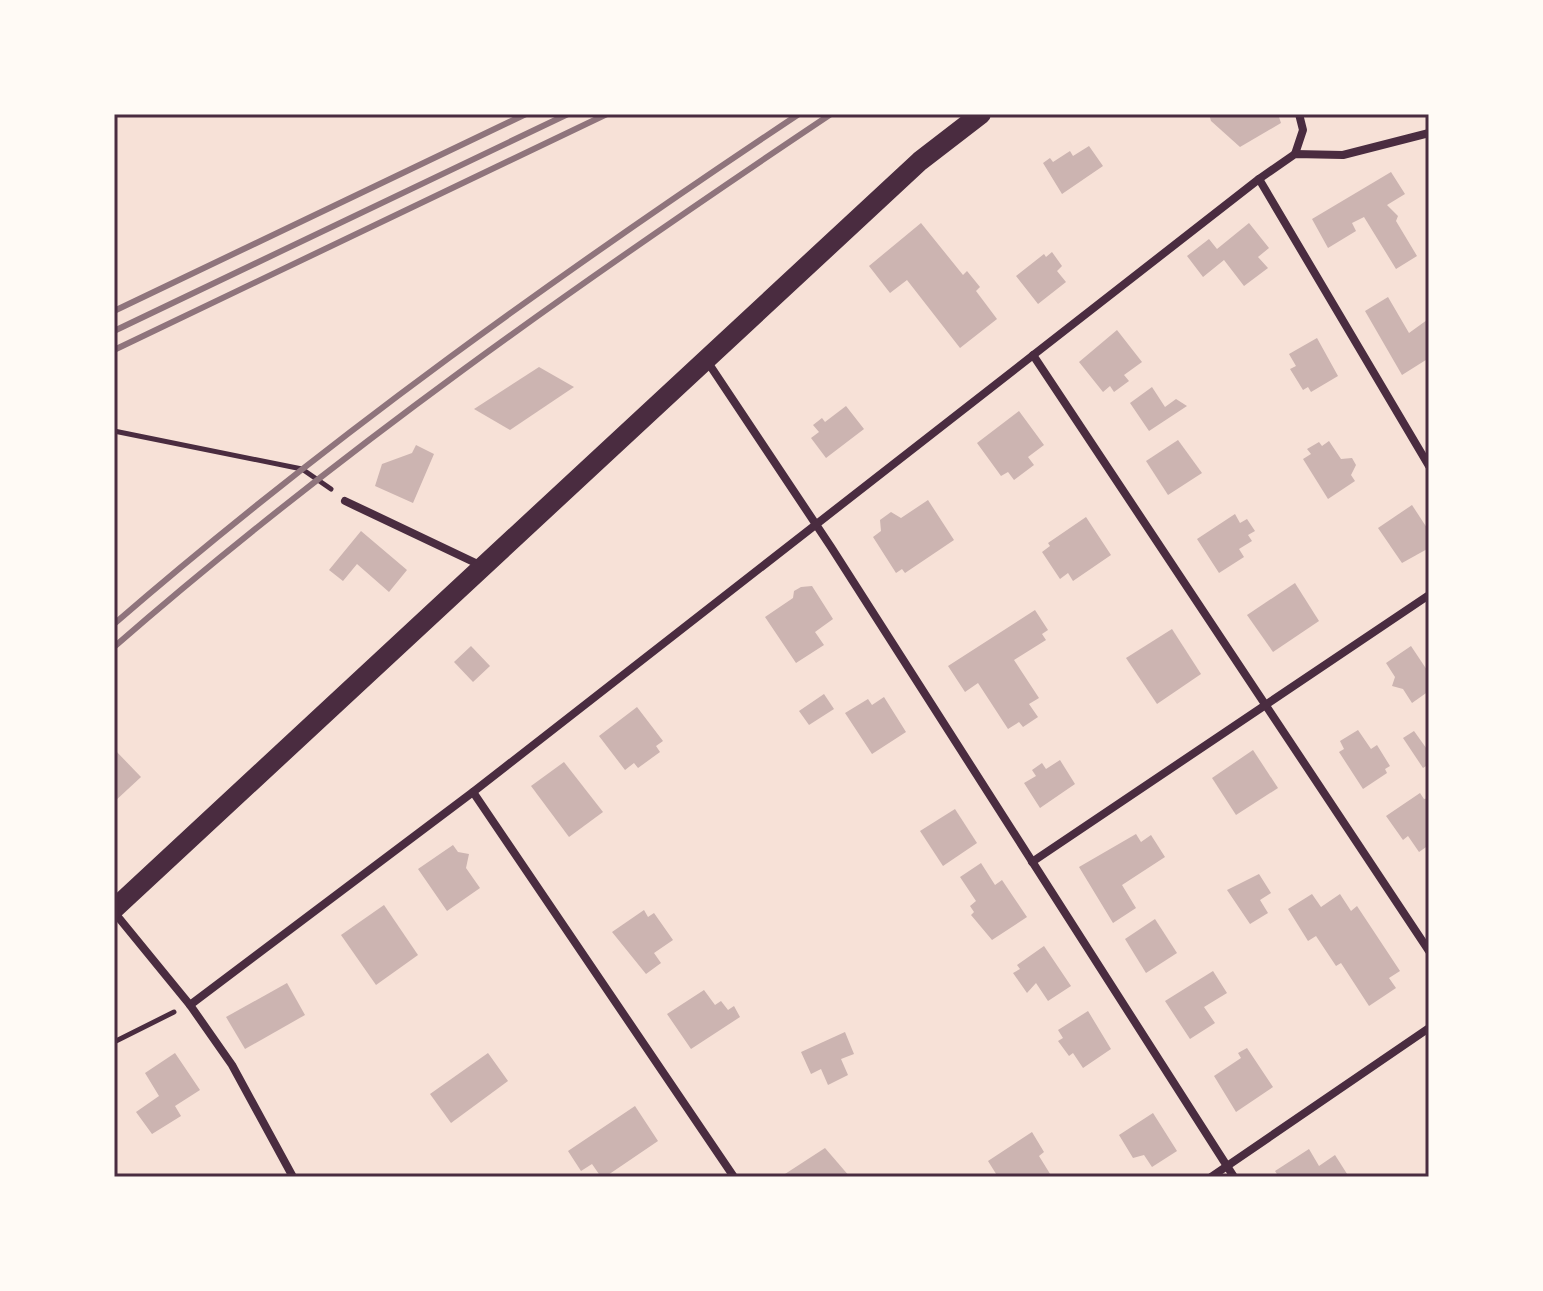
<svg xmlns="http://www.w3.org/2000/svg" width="1543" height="1291" viewBox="0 0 1543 1291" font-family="'PT Serif',serif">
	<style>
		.building { fill: #ccb4b1 }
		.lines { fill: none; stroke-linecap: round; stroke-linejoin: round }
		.path { stroke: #4a2c40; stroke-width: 5 }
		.minor { stroke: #4a2c40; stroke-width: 8 }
		.primary { stroke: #4a2c40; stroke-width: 20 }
		.rail { stroke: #8f747c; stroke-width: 6 }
		.neatline { fill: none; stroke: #4a2c40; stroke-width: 3 }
	</style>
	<rect width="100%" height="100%" fill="#f7e1d7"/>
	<g class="building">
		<polygon points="1209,114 1278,114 1281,123 1240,147 1211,121"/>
		<polygon points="1089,146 1103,166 1062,194 1043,163 1050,158 1053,162 1070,151 1073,156"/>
		<polygon points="1391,172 1405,194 1387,205 1398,216 1396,221 1417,256 1396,269 1364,217 1352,223 1356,231 1328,248 1312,219"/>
		<polygon points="921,223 963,275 967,271 980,287 976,291 997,319 960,348 907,280 890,293 869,266"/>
		<polygon points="1249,223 1269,248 1258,257 1268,268 1244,286 1224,260 1203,277 1187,256 1209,239 1217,249"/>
		<polygon points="1052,252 1062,266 1057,271 1066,282 1038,304 1016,276 1044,254 1046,257"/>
		<polygon points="1388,297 1409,333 1427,320 1429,323 1429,358 1402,375 1365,311"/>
		<polygon points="1117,330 1142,362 1124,375 1129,381 1114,392 1110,386 1103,392 1079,362"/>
		<polygon points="1317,338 1338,376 1311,392 1308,387 1303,390 1290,369 1296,366 1289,354"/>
		<polygon points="539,367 574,387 510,430 474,409"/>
		<polygon points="1152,387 1165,407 1176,399 1187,406 1149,431 1130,403"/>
		<polygon points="846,406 864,429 826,458 811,438 819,432 813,425 822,418 825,422"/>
		<polygon points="1019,411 1044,445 1028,457 1034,465 1014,480 1008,472 1001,476 977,443"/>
		<polygon points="1178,440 1202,473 1168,495 1146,461"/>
		<polygon points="1329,441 1341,459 1352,458 1356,465 1351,475 1355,481 1328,499 1303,459 1311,454 1307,449 1319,442 1322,446"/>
		<polygon points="416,445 434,454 413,503 375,486 382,464 412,453"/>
		<polygon points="928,500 954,540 905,573 902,569 896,573 873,537 881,531 880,520 891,512 901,518"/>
		<polygon points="1412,505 1429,531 1429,548 1402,563 1378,528"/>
		<polygon points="1235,514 1240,523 1247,519 1255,531 1248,535 1252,541 1239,549 1244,557 1219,573 1197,539"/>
		<polygon points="1086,517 1111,555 1073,581 1068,573 1060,579 1042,552 1050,546 1048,543"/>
		<polygon points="361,531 407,570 389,592 357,564 343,581 329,570"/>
		<polygon points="1295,583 1319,621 1273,652 1247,615"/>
		<polygon points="812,586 833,619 815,632 824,645 796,663 765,617 793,598 794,591 801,587"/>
		<polygon points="1035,610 1048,630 1042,634 1046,640 1014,660 1039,698 1029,704 1038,717 1023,727 1019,722 1008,729 978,683 965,692 948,666"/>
		<polygon points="1172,629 1201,674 1157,704 1126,658"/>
		<polygon points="471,646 490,666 473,682 454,662"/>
		<polygon points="1411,646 1429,673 1429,691 1412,703 1403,689 1392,686 1395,677 1386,663"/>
		<polygon points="824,694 834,709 809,725 799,711"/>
		<polygon points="884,697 906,732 872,754 845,713 868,699 872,705"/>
		<polygon points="637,707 663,741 656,746 660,752 638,768 634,763 625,770 599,736"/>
		<polygon points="1358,730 1371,749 1377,745 1390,766 1385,769 1387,773 1363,789 1339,752 1344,749 1340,741"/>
		<polygon points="1414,731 1429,752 1429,764 1423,768 1403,738"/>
		<polygon points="114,749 141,777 114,802"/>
		<polygon points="1253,750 1278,788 1236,815 1212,778"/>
		<polygon points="1060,760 1075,784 1040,808 1024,783 1036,776 1032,770 1042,763 1046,769"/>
		<polygon points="564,762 603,812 569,837 531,786"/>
		<polygon points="1420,793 1424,799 1429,798 1429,845 1419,852 1408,836 1403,840 1386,816"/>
		<polygon points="955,809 977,843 943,866 920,831"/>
		<polygon points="1136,834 1141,842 1151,835 1165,857 1122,885 1136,908 1113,923 1079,867"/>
		<polygon points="453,845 458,852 469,854 466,868 480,888 447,911 418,869"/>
		<polygon points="981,863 995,885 1002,880 1027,917 992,940 971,915 974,912 970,906 976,901 960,877"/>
		<polygon points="1259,874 1271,893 1260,900 1268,913 1250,924 1227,890"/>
		<polygon points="1312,894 1321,907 1340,894 1351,911 1357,906 1400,971 1389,978 1396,988 1369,1006 1341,963 1336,966 1316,936 1308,941 1288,909"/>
		<polygon points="384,905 418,955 376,985 341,935"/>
		<polygon points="644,910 648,917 654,913 673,940 654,953 661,963 646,974 612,932"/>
		<polygon points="1155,919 1177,953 1146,973 1125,939"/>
		<polygon points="1044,946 1071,986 1048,1001 1036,983 1027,993 1013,973 1020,969 1017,965"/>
		<polygon points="1213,971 1227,993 1204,1007 1215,1023 1190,1039 1165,1001"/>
		<polygon points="287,983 305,1015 245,1049 226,1017"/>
		<polygon points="704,990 715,1005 721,1001 728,1010 734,1006 740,1017 691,1049 667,1014"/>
		<polygon points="1088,1011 1111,1049 1083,1068 1073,1053 1069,1056 1058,1041 1063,1038 1058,1030"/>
		<polygon points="845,1032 854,1054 841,1059 848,1075 828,1085 821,1069 811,1074 801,1052"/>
		<polygon points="1247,1048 1273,1087 1236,1112 1214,1076 1241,1058 1238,1053"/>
		<polygon points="175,1053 200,1090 175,1106 181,1116 152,1134 136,1112 159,1096 145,1073"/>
		<polygon points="488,1053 508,1081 451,1123 430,1094"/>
		<polygon points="635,1106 658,1141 605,1177 601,1177 592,1164 581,1171 568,1151"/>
		<polygon points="1153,1113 1177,1151 1152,1167 1144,1155 1133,1158 1119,1135"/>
		<polygon points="1032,1132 1044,1152 1039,1156 1052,1177 998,1177 988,1161"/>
		<polygon points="825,1148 850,1177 786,1177 785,1174"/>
		<polygon points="1309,1149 1319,1166 1335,1155 1349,1177 1279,1177 1275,1171"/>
	</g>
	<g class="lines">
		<g class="path">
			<polyline points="114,431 302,469 331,489"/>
			<polyline points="114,1042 174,1012"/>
		</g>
		<g class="minor">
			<polyline points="1295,154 1303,130 1299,114"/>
			<polyline points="1259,179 1429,466"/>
			<polyline points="1033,355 1429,951"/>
			<polyline points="707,361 831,547 1234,1177"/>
			<polyline points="345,501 482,566"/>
			<polyline points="473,792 734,1177"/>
			<polyline points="1032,862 1429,595"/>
			<polyline points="114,912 190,1005 232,1065 293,1177"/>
			<polyline points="190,1005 473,792 1259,179 1295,154 1343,155 1429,133"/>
			<polyline points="1211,1177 1429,1028"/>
		</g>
		<polyline class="primary" points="114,909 920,161 981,114"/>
		<g class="rail">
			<polyline points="114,311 526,114"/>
			<polyline points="114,331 568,114"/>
			<polyline points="114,350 607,114"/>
			<path d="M114,624C330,437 562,272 799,114"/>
			<path d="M114,647C339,451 583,280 831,114"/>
		</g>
	</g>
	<rect width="1543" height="1291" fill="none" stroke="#fffaf5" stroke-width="232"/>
	<rect x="116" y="116" width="1311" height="1059" class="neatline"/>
</svg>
